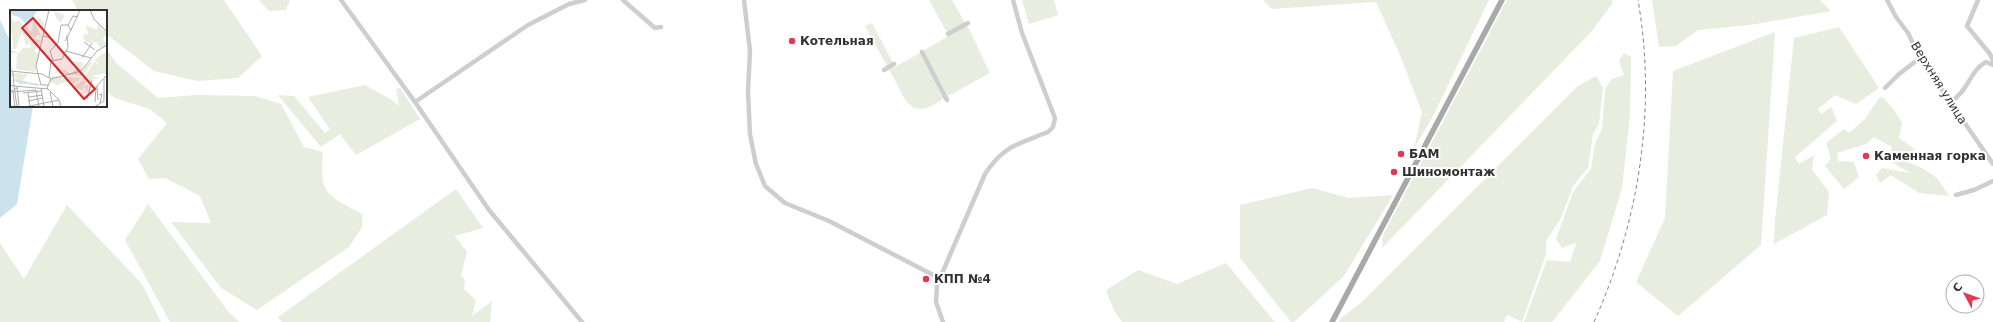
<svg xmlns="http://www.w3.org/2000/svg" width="1993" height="322" viewBox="0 0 1993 322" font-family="'DejaVu Sans',sans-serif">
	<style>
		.green { fill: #e8eddf }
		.water { fill: #cce2ec }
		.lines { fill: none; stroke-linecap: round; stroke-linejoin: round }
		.minor { stroke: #cecece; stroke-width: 4.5 }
		.major { stroke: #a9a9a9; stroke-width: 5.5 }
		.rail { stroke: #868686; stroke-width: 1; stroke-dasharray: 4 3; stroke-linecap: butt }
		.poi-dot { fill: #e03a54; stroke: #fff; stroke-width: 1.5 }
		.labels { text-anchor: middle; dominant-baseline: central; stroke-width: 4; stroke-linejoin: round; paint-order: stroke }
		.poi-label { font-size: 12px; font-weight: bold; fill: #313131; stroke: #fff; text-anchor: start }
		.street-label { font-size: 12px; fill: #313131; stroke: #fff }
		.inset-river { fill: none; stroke: #cce2ec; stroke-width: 2 }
		.inset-road { fill: none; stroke: #adadad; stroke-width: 1 }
		.view { fill: #d62828; fill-opacity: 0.15; stroke: #d62828; stroke-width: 2 }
		.inset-edge { fill: none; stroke: #313131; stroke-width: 2 }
	</style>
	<rect width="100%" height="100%" fill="#fff"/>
	<g class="green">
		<polygon points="72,0 224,0 262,56 238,78 197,81 154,71 106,34 106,11 78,11"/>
		<polygon points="259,0 290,0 286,10 269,11"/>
		<polygon points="929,0 952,0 965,23 947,33"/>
		<polygon points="1022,0 1054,0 1058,15 1029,24"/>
		<polygon points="1263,0 1489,0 1433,116 1414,149 1422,112 1400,55 1376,2 1272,9"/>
		<polygon points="1507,0 1612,0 1612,4 1592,31 1382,248 1383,235"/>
		<polygon points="1652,0 1820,0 1831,11 1750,25 1698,30 1676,46 1659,47"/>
		<polygon points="872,23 893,63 887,66 865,26"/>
		<polygon points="967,25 990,73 948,96 923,51"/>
		<polygon points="1839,27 1879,88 1856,104 1835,95 1818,109 1821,114 1831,107 1837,121 1795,157 1799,164 1814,155 1812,170 1829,192 1827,215 1774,244 1775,221 1794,38"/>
		<polygon points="1775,32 1761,245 1678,316 1636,282 1665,218 1673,71"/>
		<path d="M106,47L115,62L158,98L196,95L255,96L281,104L304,147L323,152C319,194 326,195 362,214V227L349,247L257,310L221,288L171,222L211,223L200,196L165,178L149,179L138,159L167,123L150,109L115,98L106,91Z"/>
		<path d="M920,53L944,98C907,125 906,96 889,70Z"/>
		<polygon points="1624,53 1631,57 1630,116 1622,188 1600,261 1552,322 1524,322 1547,260 1570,262 1576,243 1562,248 1556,239 1573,192 1591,169 1595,143 1602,129 1605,89 1612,79 1624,75 1619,61"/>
		<polygon points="1596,76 1603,88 1599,124 1593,134 1588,168 1573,186 1561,218 1546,241 1546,254 1522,322 1507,315 1504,322 1339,322 1341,318 1362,302 1578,86"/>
		<polygon points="365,85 392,100 399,106 396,89 400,88 420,119 356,155 340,134 321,147 278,95 294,96 325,133 330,129 308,97"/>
		<polygon points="1882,97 1892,107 1902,123 1899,138 1912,147 1916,154 1915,158 1907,155 1905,161 1922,168 1937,178 1949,196 1919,193 1891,175 1880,183 1876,175 1882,168 1910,173 1888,160 1892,147 1874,137 1866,144 1837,153 1838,161 1854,162 1859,177 1844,189 1825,166 1831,159 1826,143 1844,129 1849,133 1865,119 1879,98"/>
		<polygon points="1312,188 1349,198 1393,195 1344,276 1294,322 1291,322 1240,258 1240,205"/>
		<polygon points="456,189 483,228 455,236 467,252 461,275 465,280 464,289 476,300 472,316 492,301 490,322 282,322 278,317"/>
		<polygon points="148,204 228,311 239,322 170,322 125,240"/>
		<polygon points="67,205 142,284 161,322 0,322 0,243 24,279"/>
		<polygon points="1226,263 1275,322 1122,322 1114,310 1106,290 1138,270 1177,284"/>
	</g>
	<polygon class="water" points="0,20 11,43 11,106 33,106 17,204 0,218"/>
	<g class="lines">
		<g class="minor">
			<polyline points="341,0 415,102 489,210 582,322"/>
			<polyline points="623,0 655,28 661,27"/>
			<polyline points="744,0 750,51 748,91 750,135 756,164 765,186 785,203 829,221 939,278"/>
			<polyline points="1887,0 1896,17 1908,33 1920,58 1993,164"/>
			<polyline points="1978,0 1967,26 1990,54 1993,61"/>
			<polyline points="948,34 968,23"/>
			<polyline points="922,52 947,100"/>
			<polyline points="884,70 894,64"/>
			<polyline points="1885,88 1899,74 1920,58"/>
			<polyline points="415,102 528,25 569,4 585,0"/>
			<path d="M1950,102C1969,91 1970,70 1986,62L1993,65"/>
			<polyline points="1956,195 1974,190 1993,181"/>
			<path d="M943,322L936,302L937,285L985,174C1003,146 1018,144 1048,132L1053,127L1055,118L1022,33L1013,0"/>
		</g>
		<polyline class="major" points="1332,322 1502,0"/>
		<path class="rail" d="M1594,322C1639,222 1657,109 1638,0"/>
	</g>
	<g class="poi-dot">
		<circle cx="792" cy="41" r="4"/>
		<circle cx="1401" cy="154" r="4"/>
		<circle cx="1866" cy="156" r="4"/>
		<circle cx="1394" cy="172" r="4"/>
		<circle cx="926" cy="279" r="4"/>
	</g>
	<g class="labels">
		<g class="poi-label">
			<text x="800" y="41">Котельная</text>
			<text x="1409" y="154">БАМ</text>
			<text x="1874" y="156">Каменная горка</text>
			<text x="1402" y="172">Шиномонтаж</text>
			<text x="934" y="279">КПП №4</text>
		</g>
		<g class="street-label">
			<text transform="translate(1939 83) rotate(58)">Верхняя улица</text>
		</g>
	</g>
	<g transform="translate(10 10)">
		<rect width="97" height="97" fill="#fff"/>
		<path d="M44,1L55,5L51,13L46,8ZM0,3L3,12L10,10L14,17H18V21L21,20L22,22L23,11L25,13L28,6L29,10L30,7L32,12L34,10V18H31L32,12L30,19L25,14L32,27L28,24L25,28L20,25V29L31,30L24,41L29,44L25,62L6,59L7,43H2L0,53V39L9,43L13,38H21L20,32L16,36L12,22L6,39H2L3,34ZM88,14L97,23L93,29L97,35L90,38L87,32L77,33L73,28L74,24H78L76,15L87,20ZM97,41V63L81,66L90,68L81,70L80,74L73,69L85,51L86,53L89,55L85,50L87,48ZM64,51L65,53L66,51L74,53L70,62L80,51L82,53L73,66L45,63L47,56L52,60V63L54,59L60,64L63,62L66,57L62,54ZM2,53L3,63L18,64L13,70V73L15,70L16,73L20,72L19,74H11L3,70L6,67L0,66ZM42,65V66L72,68L64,73L59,71L47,75L39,71ZM73,70L77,72L71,78L79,74L77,83L75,77L72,80L64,77Z" fill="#e8eddf"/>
		<path d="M0,0H28L17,15L9,7L2,5Z" fill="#cce2ec"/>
		<path class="inset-river" d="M6,71L29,75"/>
		<path class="inset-road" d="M80,0L84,9L97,22M58,15L63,6L68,7M61,20L70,0M33,26L41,28L43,32M55,31L61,20L58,15M74,32L85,40M56,41L81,48M72,48L82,33M43,50L40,41L48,33L51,15H58M0,61L32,64L41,69M3,62L4,76L38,79M39,68L41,51L52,49L58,37L57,25M0,75L4,76L7,97M38,75H31L26,56L39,0M7,76L9,97M87,76L88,90M7,78L0,82L26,80M31,78L34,97M37,78L41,69L71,61L87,41L97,35M37,78L49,90L51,97M26,80L29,97M3,82L5,97M40,82L43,97M13,83L32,81M18,83L20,97M89,85L92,84L90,93M19,87L33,85M77,89L82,70M18,91L33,88M85,92L86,77L93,69M15,97L49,90M84,97L94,91V68L97,65"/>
		<path class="view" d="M23,8L85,79L74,89L12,18Z"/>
		<rect width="97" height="97" class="inset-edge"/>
	</g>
	<g transform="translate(1965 294) rotate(311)"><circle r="19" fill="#ffffff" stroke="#adadad"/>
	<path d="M0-3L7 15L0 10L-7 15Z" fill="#e03a54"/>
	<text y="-6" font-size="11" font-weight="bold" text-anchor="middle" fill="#313131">С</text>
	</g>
</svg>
